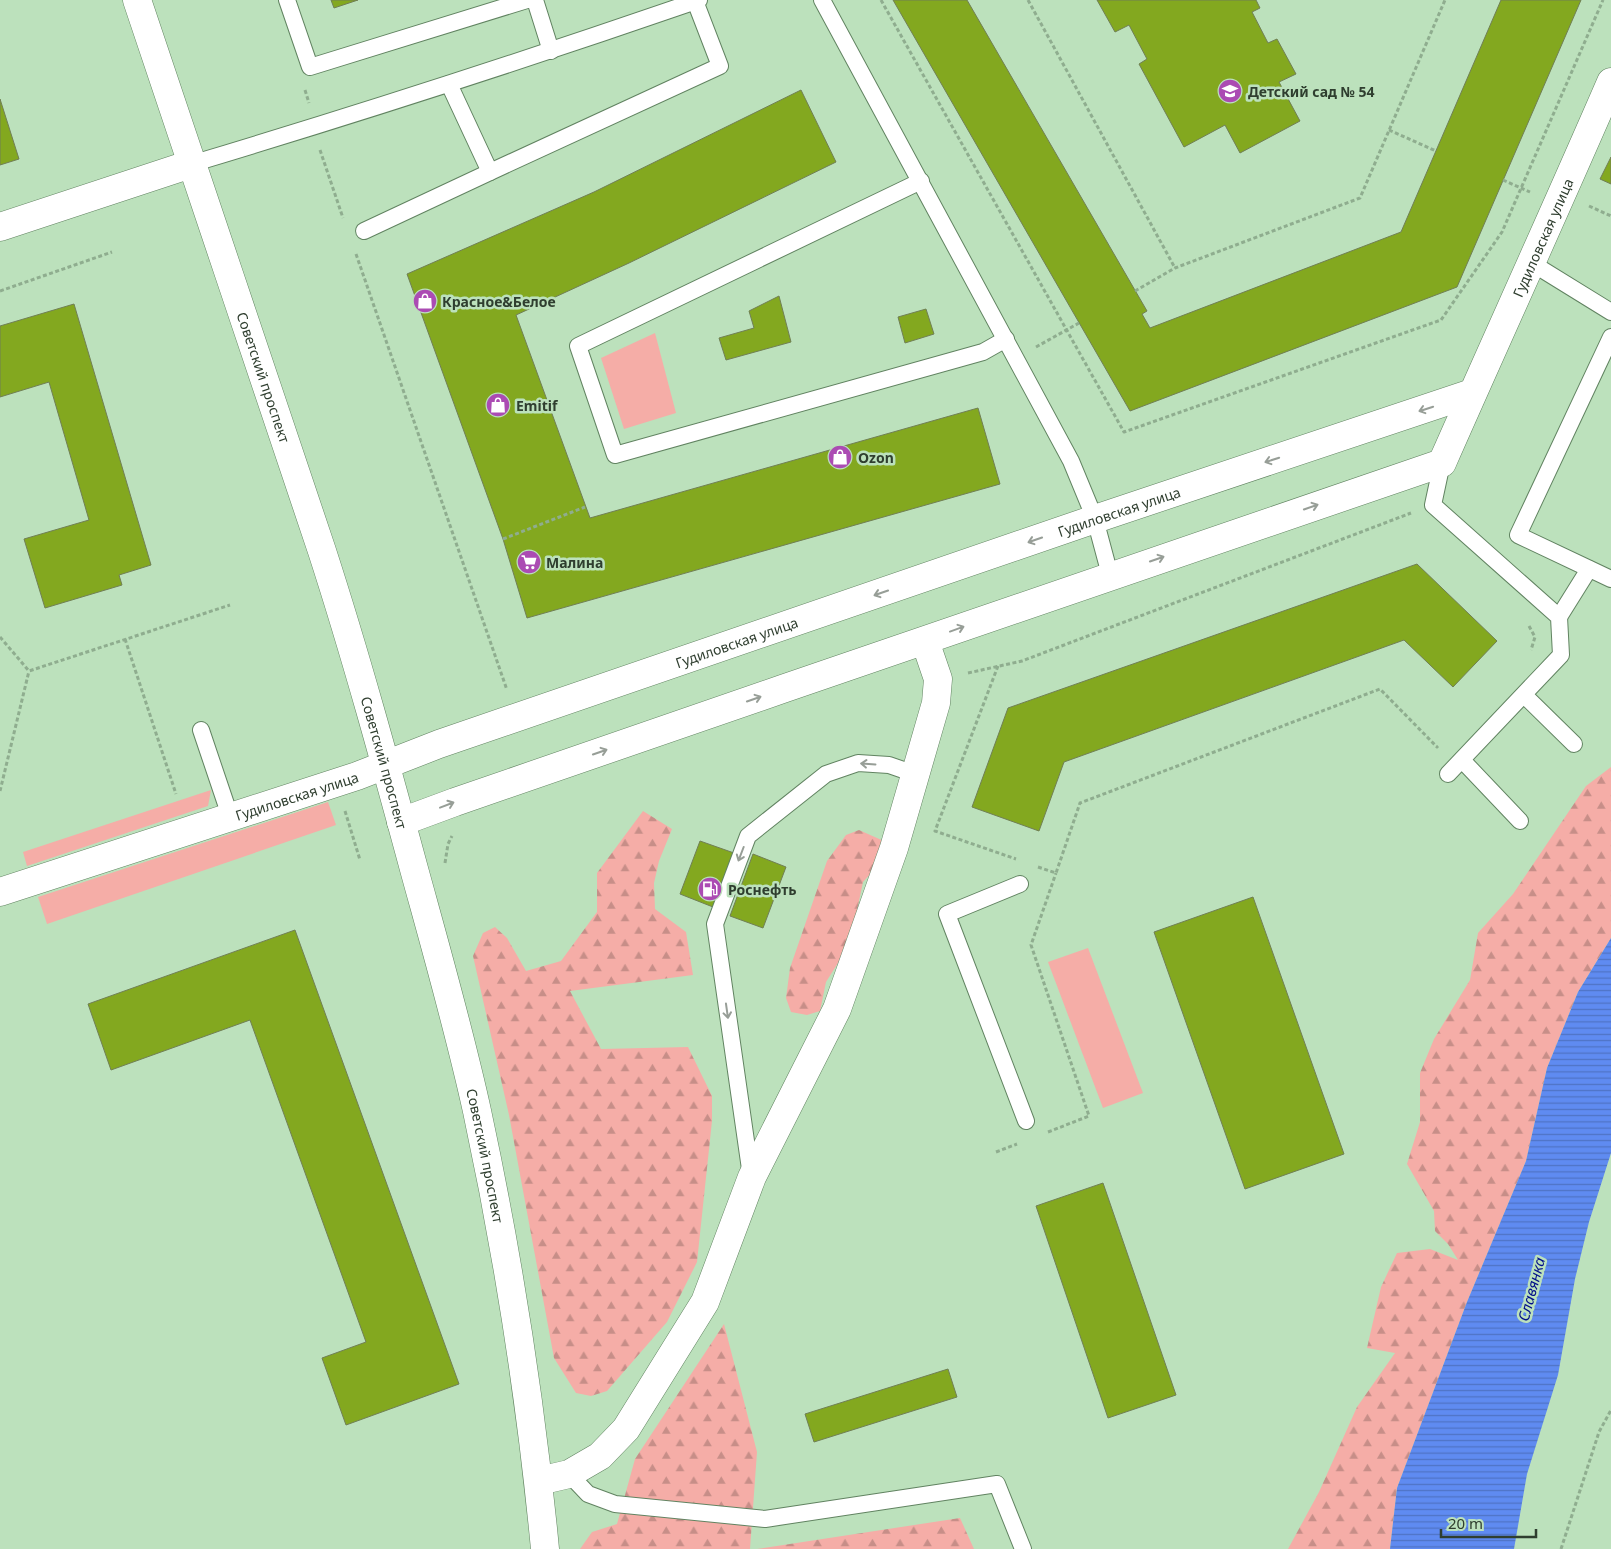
<svg xmlns="http://www.w3.org/2000/svg" width="1611" height="1549" viewBox="0 0 1611 1549" font-family="'Noto Sans',sans-serif">
	<style>
		.green { fill: #f5ada7 }
		.forest { fill: url(#forest-firs) }
		.water { fill: url(#water-rules) }
		.building { fill: #83a81f; stroke: #707f55 }
		.lines { fill: none; stroke-linecap: round; stroke-linejoin: round }
		.lane-casing { stroke: #618361; stroke-width: 18 }
		.street-casing { stroke: #618361; stroke-width: 29 }
		.primary-casing { stroke: #618361; stroke-width: 29 }
		.path { stroke: #8fad8f; stroke-width: 3; stroke-dasharray: 4 2.5; stroke-linecap: butt }
		.lane { stroke: #fff; stroke-width: 16 }
		.street { stroke: #fff; stroke-width: 28 }
		.primary { stroke: #fff; stroke-width: 28 }
		.oneway { stroke: #979e97 }
		.labels { text-anchor: middle; dominant-baseline: central; stroke-width: 5; stroke-linejoin: round; paint-order: stroke }
		.poi-label { font-size: 14px; font-weight: bold; fill: #2f3e2f; stroke: #bce1bc; text-anchor: start }
		.street-label { font-size: 14px; fill: #2f3e2f; stroke: #bce1bc }
		.water-label { font-size: 15px; font-style: italic; fill: #010d89; stroke: #bce1bc }
	</style>
	<defs>
		<pattern id="forest-firs" width="22" height="20" patternUnits="userSpaceOnUse" patternTransform="scale(1.25)"><rect width="22" height="20" fill="#f5ada7"/><path d="M5 1l3.5 6h-7zM16 11l3.5 6h-7z" fill="#c78e88"/></pattern>
		<pattern id="water-rules" width="6" height="5" patternUnits="userSpaceOnUse" patternTransform="scale(1.25)"><rect width="6" height="5" fill="#5f8bf1"/><path d="M0 2.5h6" fill="none" stroke="#4f73c4"/></pattern>
	</defs>
	<rect width="100%" height="100%" fill="#bce1bc"/>
	<g class="green">
		<polygon points="655,333 676,413 624,429 601,358"/>
		<polygon points="211,790 208,806 27,866 23,852"/>
		<polygon points="328,802 336,825 47,924 38,897"/>
		<polygon points="1088,948 1143,1093 1103,1108 1048,962"/>
	</g>
	<g class="forest">
		<polygon points="1611,767 1611,938 1578,992 1547,1068 1526,1161 1467,1302 1397,1488 1390,1549 1288,1549 1319,1492 1357,1407 1395,1353 1367,1348 1381,1287 1397,1253 1430,1249 1458,1260 1448,1244 1435,1231 1434,1211 1407,1164 1420,1122 1420,1073 1434,1039 1470,980 1478,933 1513,894 1586,786"/>
		<polygon points="643,811 672,829 659,861 654,883 655,909 686,932 693,975 570,991 601,1049 688,1047 712,1096 712,1121 697,1262 667,1322 607,1391 591,1396 576,1393 554,1358 509,1115 473,956 483,933 495,927 507,938 526,971 561,961 597,912 597,873"/>
		<polygon points="859,830 886,842 883,860 863,882 850,944 826,982 820,1011 807,1015 791,1012 786,998 790,968 827,861 846,835"/>
		<polygon points="724,1324 757,1452 750,1549 580,1549 592,1532 617,1524 635,1459"/>
		<polygon points="960,1518 974,1549 757,1549"/>
	</g>
	<polygon class="water" points="1611,938 1611,1153 1589,1222 1575,1279 1558,1375 1527,1474 1514,1549 1390,1549 1397,1488 1467,1302 1526,1161 1547,1068 1578,992"/>
	<g class="building">
		<polygon points="331,0 358,0 334,8"/>
		<polygon points="893,0 967,0 1147,311 1142,314 1150,328 1401,232 1501,0 1581,0 1457,287 1130,411"/>
		<polygon points="1097,0 1256,0 1260,8 1252,12 1268,43 1277,39 1296,74 1279,82 1300,121 1240,153 1225,125 1184,147 1139,64 1147,59 1129,25 1115,32"/>
		<polygon points="801,90 836,162 629,263 516,315 590,518 978,408 1000,484 527,618 503,539 407,274 594,192"/>
		<polygon points="0,99 19,159 0,165"/>
		<polygon points="1611,157 1611,184 1600,179"/>
		<polygon points="779,296 791,342 726,360 719,338 754,328 749,311"/>
		<polygon points="74,304 151,565 119,575 122,585 45,608 24,539 89,520 49,382 0,397 0,326"/>
		<polygon points="926,309 934,334 905,343 898,317"/>
		<polygon points="1417,564 1497,641 1453,687 1404,640 1064,762 1039,831 972,807 1008,708"/>
		<polygon points="700,841 734,853 713,907 680,894"/>
		<polygon points="753,854 786,867 763,928 730,916"/>
		<polygon points="1253,897 1344,1154 1245,1189 1154,932"/>
		<polygon points="295,930 459,1384 346,1425 322,1358 366,1342 250,1020 111,1070 88,1004"/>
		<polygon points="1103,1183 1176,1395 1108,1418 1036,1206"/>
		<polygon points="948,1369 957,1397 814,1442 805,1414"/>
	</g>
	<g class="lines">
		<g class="lane-casing">
			<g id="lane">
				<polyline points="287,0 310,67 527,0"/>
				<polyline points="535,0 551,51"/>
				<polyline points="822,0 1071,461 1095,519 1110,575"/>
				<polyline points="449,84 490,172 720,66 695,1"/>
				<path d="M191,164C361,113 531,58 699,0"/>
				<polyline points="921,181 578,346 615,455 983,352 1006,339"/>
				<polyline points="364,231 490,172"/>
				<polyline points="1530,262 1611,312"/>
				<polyline points="1611,337 1518,535 1611,579"/>
				<polyline points="1442,463 1433,505 1559,617 1561,655 1448,774"/>
				<polyline points="1559,617 1589,569"/>
				<polyline points="1524,695 1574,744"/>
				<polyline points="201,730 230,816"/>
				<polyline points="1462,760 1520,821"/>
				<polyline points="1020,884 947,914 1026,1121"/>
				<polyline points="751,1176 715,924 748,836 826,774 858,763 889,765 915,774"/>
				<polyline points="569,1474 588,1494 615,1504 765,1519 997,1484 1023,1549"/>
			</g>
		</g>
		<g class="street-casing">
			<g id="street">
				<polyline points="0,227 191,164"/>
				<path id="s1" d="M401,822L455,802C784,689 1112,574 1442,463C1498,336 1556,209 1611,82"/>
				<path id="s2" d="M0,892L357,776L439,744L1095,519L1472,393"/>
				<polyline points="539,1481 569,1474 600,1456 626,1429 705,1302 752,1177 837,1009 894,848 936,703 938,679 925,641"/>
			</g>
		</g>
		<g class="primary-casing">
			<g id="primary">
				<path id="s3" d="M137,0C197,184 262,367 322,551C356,656 385,762 414,869C436,949 459,1029 477,1111C508,1255 531,1402 545,1549"/>
			</g>
		</g>
		<g class="path">
			<polyline points="881,0 1124,432 1441,320 1502,232 1603,0"/>
			<polyline points="1028,0 1175,268"/>
			<polyline points="305,90 309,103"/>
			<polyline points="1389,130 1436,151"/>
			<polyline points="320,150 343,218"/>
			<polyline points="1503,180 1530,192"/>
			<polyline points="1589,206 1611,216"/>
			<polyline points="356,254 507,690"/>
			<polyline points="0,291 112,252"/>
			<polyline points="1135,291 1175,268 1360,198 1445,0"/>
			<polyline points="1036,347 1079,323"/>
			<polyline points="503,539 585,507"/>
			<polyline points="1529,626 1535,637 1531,650"/>
			<polyline points="0,637 29,671 230,605"/>
			<polyline points="125,639 176,794"/>
			<polyline points="998,666 935,831 1016,859"/>
			<polyline points="968,673 1022,661 1411,513"/>
			<polyline points="0,791 29,671"/>
			<polyline points="345,811 360,860"/>
			<polyline points="445,863 448,844 452,836"/>
			<polyline points="1038,867 1056,873 1080,803 1380,689 1437,747 1438,746"/>
			<polyline points="1048,1132 1089,1116 1031,945 1056,873"/>
			<polyline points="996,1152 1017,1144"/>
			<polyline points="1561,1549 1599,1432 1611,1410"/>
		</g>
		<use href="#lane" class="lane"/>
		<use href="#street" class="street"/>
		<use href="#primary" class="primary"/>
	</g>
	<defs><path id="oneway-shaft" d="M-6 0H5M1.5-3L5.5 0L1.5 3" fill="none" stroke-width="1.6" stroke-linecap="round" stroke-linejoin="round" transform="scale(1.25)"/></defs>
	<g class="oneway">
		<use href="#oneway-shaft" transform="translate(1426 409) rotate(162)"/>
		<use href="#oneway-shaft" transform="translate(1272 460) rotate(162)"/>
		<use href="#oneway-shaft" transform="translate(1311 507) rotate(-19)"/>
		<use href="#oneway-shaft" transform="translate(1035 540) rotate(161)"/>
		<use href="#oneway-shaft" transform="translate(1157 559) rotate(-19)"/>
		<use href="#oneway-shaft" transform="translate(881 593) rotate(161)"/>
		<use href="#oneway-shaft" transform="translate(957 629) rotate(-20)"/>
		<use href="#oneway-shaft" transform="translate(754 699) rotate(-19)"/>
		<use href="#oneway-shaft" transform="translate(600 752) rotate(-19)"/>
		<use href="#oneway-shaft" transform="translate(868 764) rotate(-176)"/>
		<use href="#oneway-shaft" transform="translate(447 805) rotate(-21)"/>
		<use href="#oneway-shaft" transform="translate(741 854) rotate(111)"/>
		<use href="#oneway-shaft" transform="translate(727 1011) rotate(82)"/>
	</g>
	<defs>
		<g id="school-disc" transform="scale(1.25)"><circle r="9.5" fill="#ab4bb3" stroke="#bce1bc"/><path d="M0-5L7-2L0 1L-7-2ZM-4 1L0 2.5L4 1V4Q0 6-4 4Z" fill="#fff"/></g>
		<g id="shop-disc" transform="scale(1.25)"><circle r="9.5" fill="#ab4bb3" stroke="#bce1bc"/><path d="M-5-2.5h2.3a2.7 3.5 0 0 1 5.4 0H5L5.5 6h-11ZM-1.5-2.5h3a1.5 2.3 0 0 0-3 0Z" fill="#fff"/></g>
		<g id="supermarket-disc" transform="scale(1.25)"><circle r="9.5" fill="#ab4bb3" stroke="#bce1bc"/><path d="M-6-5.5h2.5l.6 2H6L4.5 2H-2.5L-4.4-4H-6ZM-1.5 3.2a1.3 1.3 0 1 0 .1 0ZM3 3.2a1.3 1.3 0 1 0 .1 0Z" fill="#fff"/></g>
		<g id="fuel-disc" transform="scale(1.25)"><circle r="9.5" fill="#ab4bb3" stroke="#bce1bc"/><path d="M-5.5-6h7V0h2V4h1.3V-2.5L3-4.5l.8-.8L6-3V5H2.5V1h-1V6h-7ZM-4.2-4.7v3.2H.2V-4.7Z" fill="#fff"/></g>
	</defs>
	<g fill-rule="evenodd">
		<use href="#school-disc" x="1230" y="91"/>
		<use href="#shop-disc" x="425" y="301"/>
		<use href="#shop-disc" x="498" y="405"/>
		<use href="#shop-disc" x="840" y="457"/>
		<use href="#supermarket-disc" x="529" y="562"/>
		<use href="#fuel-disc" x="710" y="889"/>
	</g>
	<g class="labels">
		<g class="poi-label">
			<text x="1248" y="91">Детский сад № 54</text>
			<text x="442" y="301">Красное&amp;Белое</text>
			<text x="516" y="405">Emitif</text>
			<text x="858" y="457">Ozon</text>
			<text x="546" y="562">Малина</text>
			<text x="728" y="889">Роснефть</text>
		</g>
		<g class="street-label">
			<text stroke="none"><textPath href="#s1" startOffset="1348">Гудиловская улица</textPath></text>
			<text stroke="none"><textPath href="#s3" startOffset="398">Советский проспект</textPath></text>
			<text stroke="none"><textPath href="#s2" startOffset="1182">Гудиловская улица</textPath></text>
			<text stroke="none"><textPath href="#s2" startOffset="778">Гудиловская улица</textPath></text>
			<text stroke="none"><textPath href="#s3" startOffset="802">Советский проспект</textPath></text>
			<text stroke="none"><textPath href="#s2" startOffset="312">Гудиловская улица</textPath></text>
			<text stroke="none"><textPath href="#s3" startOffset="1208">Советский проспект</textPath></text>
		</g>
		<g class="water-label">
			<text transform="translate(1531 1289) rotate(-75)">Славянка</text>
		</g>
	</g>
	<path d="M1441 1529v8h95v-8" fill="none" stroke="#2f3e2f" stroke-width="2.5"/>
	<text x="1448" y="1529" font-size="15" fill="#2f3e2f" stroke="#bce1bc" stroke-width="4" paint-order="stroke">20 m</text>
</svg>
